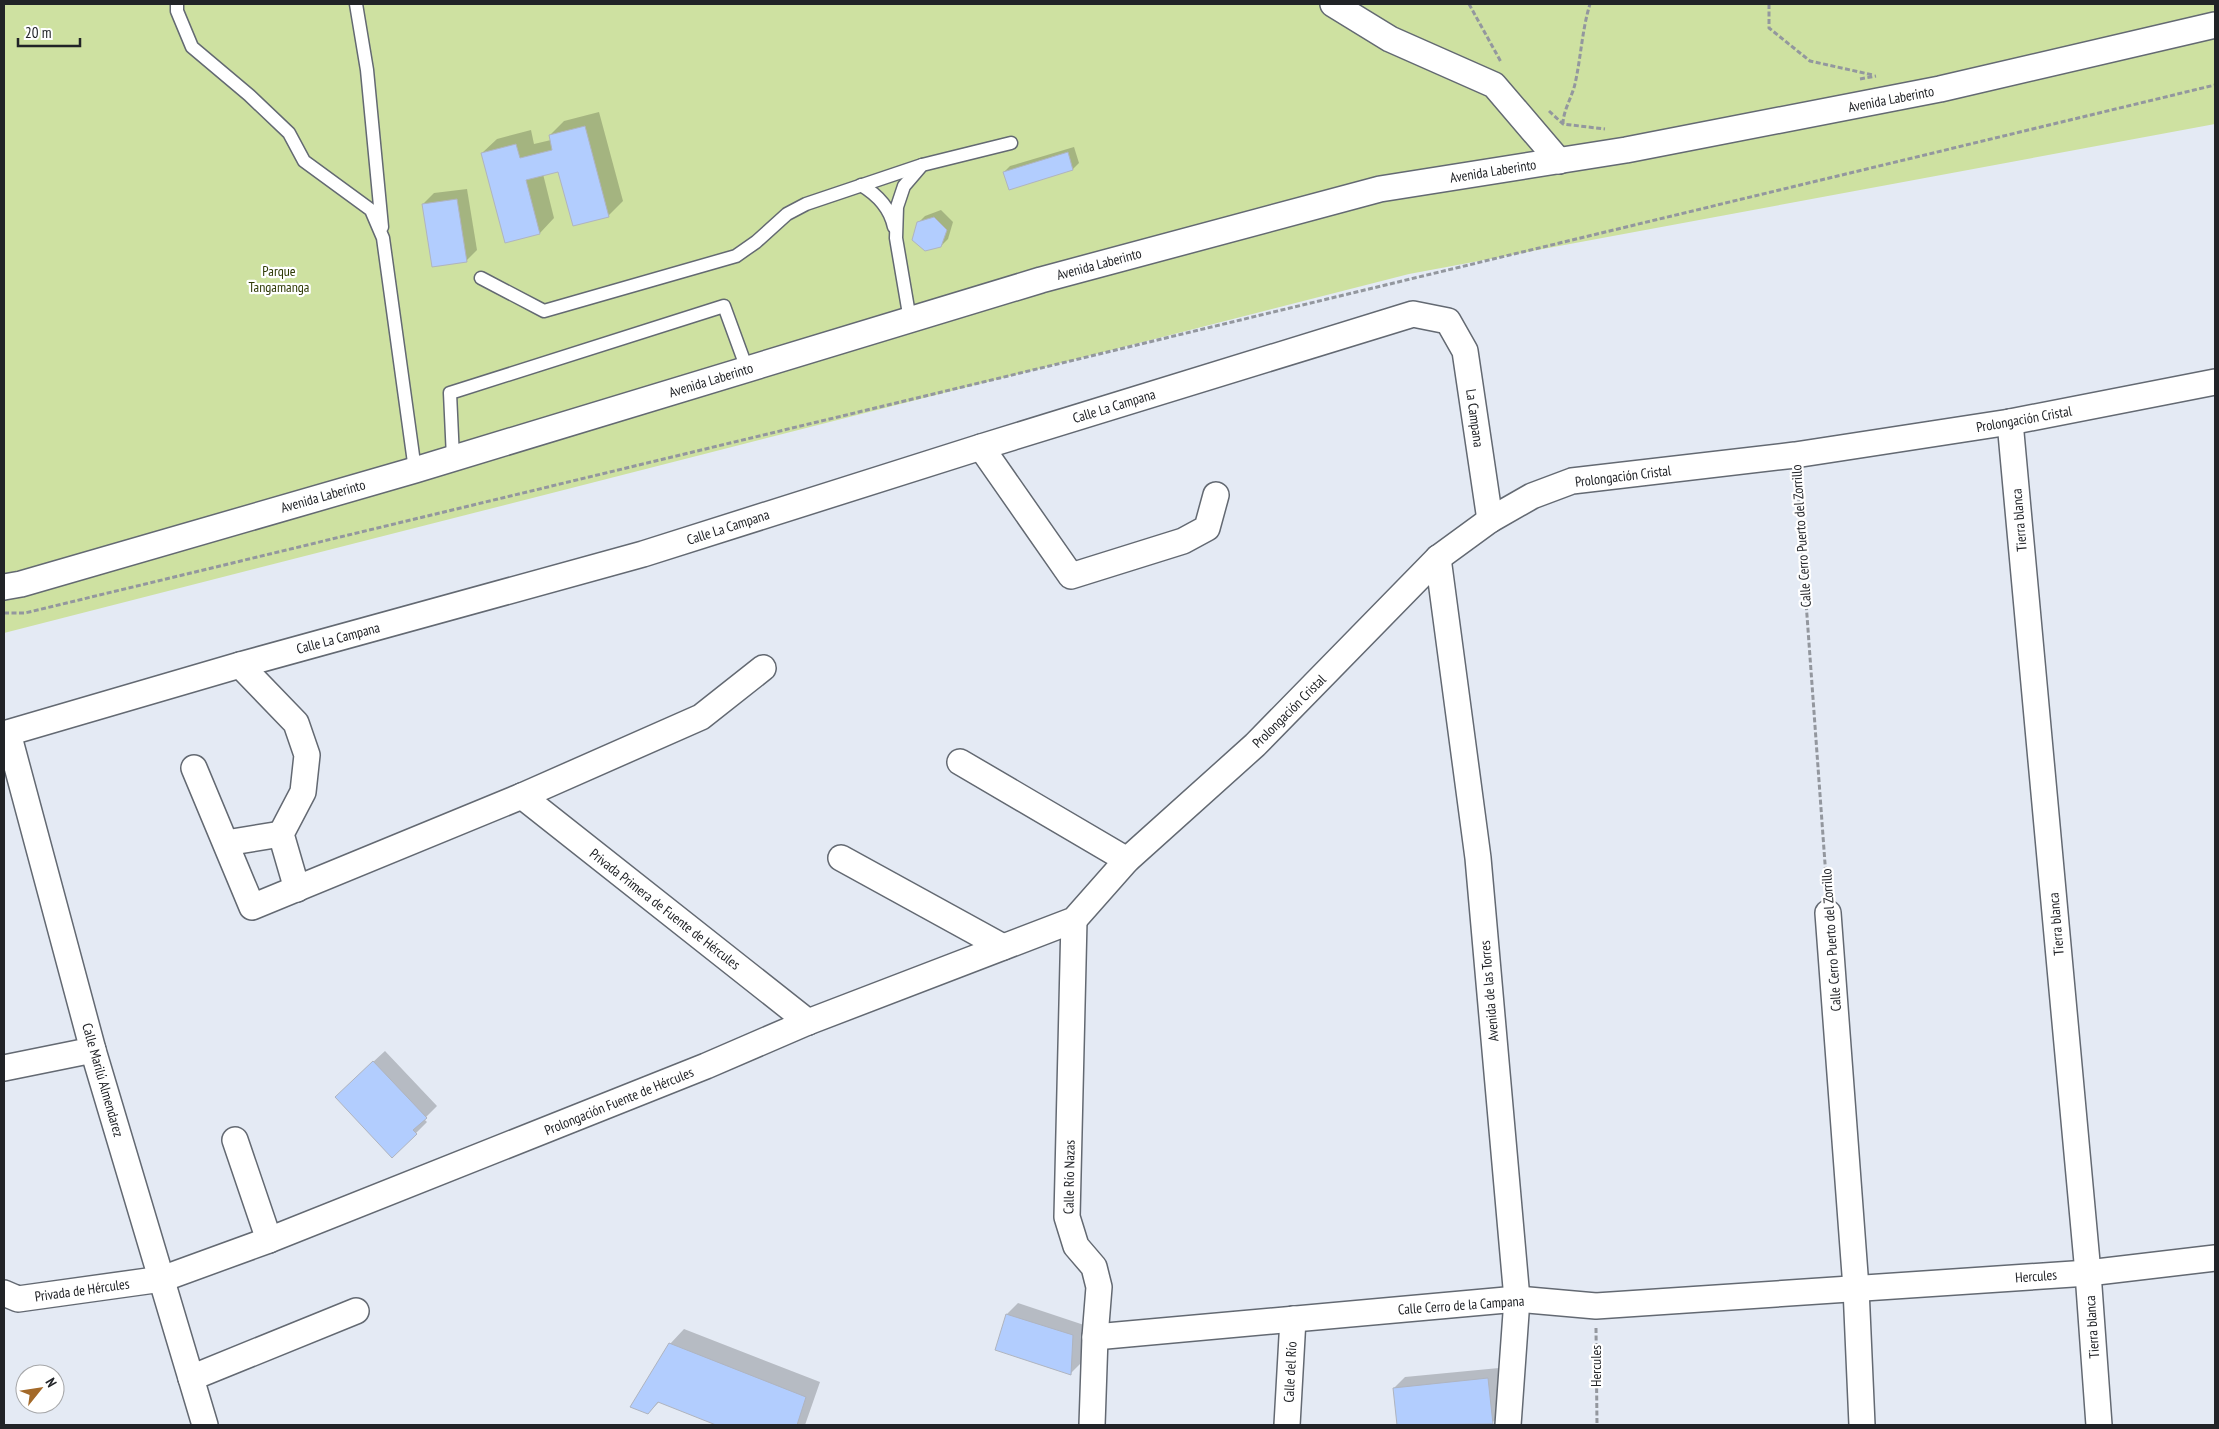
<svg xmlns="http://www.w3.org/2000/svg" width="2219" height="1429" viewBox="0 0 2219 1429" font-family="'PT Sans Narrow',sans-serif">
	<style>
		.green { fill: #cee1a1 }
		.shadow { fill: #0003 }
		.building { fill: #b2cdfe; stroke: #afb4bf }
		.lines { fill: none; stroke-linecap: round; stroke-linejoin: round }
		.lane-casing { stroke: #636972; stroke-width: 15 }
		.street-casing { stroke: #636972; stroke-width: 28 }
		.path { stroke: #93979e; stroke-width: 3; stroke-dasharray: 5 2.5; stroke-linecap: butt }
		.lane { stroke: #fff; stroke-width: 12 }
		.street { stroke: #fff; stroke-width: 25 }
		.labels { text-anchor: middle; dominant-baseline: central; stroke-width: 4.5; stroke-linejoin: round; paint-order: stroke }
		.street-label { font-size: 14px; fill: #212327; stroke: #fff }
		.park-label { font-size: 14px; fill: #2f3a06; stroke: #fff }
	</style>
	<rect width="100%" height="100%" fill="#e4eaf4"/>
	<polygon class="green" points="4,4 2215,4 2215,124 1409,274 4,633"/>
	<g class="shadow">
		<polygon points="599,112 623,201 608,216 559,170 543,174 554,218 540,233 506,242 482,153 497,139 531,130 534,144 551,140 550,135 564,121"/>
		<polygon points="1074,147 1079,163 1073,169 1004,172 1010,166"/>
		<polygon points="467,189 477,250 466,261 423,204 434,193"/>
		<polygon points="941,210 953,222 948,239 941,246 918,223 925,216"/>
		<polygon points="385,1051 437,1106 424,1119 427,1122 416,1133 347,1086"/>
		<polygon points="1018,1303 1084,1325 1081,1363 1071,1373 997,1349 1007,1314"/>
		<polygon points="684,1329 820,1382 805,1425 720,1425 660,1401 648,1413 670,1344"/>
		<polygon points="1499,1368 1503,1412 1492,1423 1465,1425 1398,1425 1394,1388 1405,1377"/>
	</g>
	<g class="building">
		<polygon points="585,126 609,217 573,226 558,172 526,180 540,234 505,243 481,153 516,144 520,158 552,150 549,135"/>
		<polygon points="1068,152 1073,170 1009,190 1003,172"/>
		<polygon points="457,199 467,262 432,267 422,204"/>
		<polygon points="934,217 947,230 941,247 925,251 912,240 917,222"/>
		<polygon points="373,1061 427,1118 413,1130 417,1134 392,1158 335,1097"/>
		<polygon points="1006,1314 1073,1335 1071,1375 995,1350"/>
		<polygon points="669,1343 806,1397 797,1425 716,1425 658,1402 648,1414 630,1407"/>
		<polygon points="1488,1378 1493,1424 1397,1425 1393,1388"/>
	</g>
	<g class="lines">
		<g class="lane-casing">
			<g id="lane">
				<polyline points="177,4 177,11 192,47 249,95 289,133 304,161 371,210 383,238 415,470"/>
				<polyline points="356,4 367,70 382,227"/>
				<path d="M861,185C878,195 890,208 894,227"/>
				<polyline points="481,278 544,311 736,256 756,242 787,214 806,204 922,165"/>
				<polyline points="910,320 896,238 897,207 904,186 922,165 1011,143"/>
				<polyline points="453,458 450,393 724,306 747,369"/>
			</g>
		</g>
		<g class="street-casing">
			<g id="street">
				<polyline points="1333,4 1390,39 1494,85 1559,161"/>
				<polyline points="2010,422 2088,1273 2099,1425"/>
				<polyline points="981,447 1071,576 1183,541 1207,528 1216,495"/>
				<polyline points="1438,558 1478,858 1517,1299 1508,1425"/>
				<polyline points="4,587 21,584 415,470 1041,280 1380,189 1626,150 1940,89 2215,25"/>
				<polyline points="240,665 296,723 307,755 303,792 281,834 297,889"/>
				<polyline points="8,733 93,1050 205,1425"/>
				<polyline points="4,734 240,665 643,554 981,447 1413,314 1448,321 1465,351 1490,520"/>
				<polyline points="960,762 1127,860"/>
				<polyline points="194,768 252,907 522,796 701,717 763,668"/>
				<polyline points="522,796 808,1022"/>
				<polyline points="226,843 281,834"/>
				<polyline points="841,858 1003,947"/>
				<polyline points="1828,913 1856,1288 1862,1425"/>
				<polyline points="1074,920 1067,1217 1076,1246 1094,1267 1099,1287 1095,1337 1092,1425"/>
				<polyline points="4,1068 93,1050"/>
				<polyline points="235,1140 269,1240"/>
				<polyline points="4,1293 18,1299 162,1279 269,1240 706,1066 808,1022 1074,920 1127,860 1255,745 1438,558 1490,520 1532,496 1572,481 1795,455 2010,422 2215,382"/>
				<polyline points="1095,1337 1517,1299 1596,1306 2088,1273 2215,1258"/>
				<polyline points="191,1378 356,1311"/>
				<polyline points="1287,1425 1293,1319"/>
			</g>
		</g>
		<g class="path">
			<polyline points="1469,4 1501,62"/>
			<polyline points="1769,4 1769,28 1810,61 1873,75"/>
			<polyline points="1860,79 1876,76"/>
			<polyline points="1549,111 1563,124 1605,129"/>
			<path d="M1563,124C1563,111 1572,97 1575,84C1581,57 1582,30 1590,4"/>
			<polyline points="1797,478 1827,891"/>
			<polyline points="4,613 25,613 2215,85"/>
			<polyline points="1596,1328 1597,1425"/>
		</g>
		<use href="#lane" class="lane"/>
		<use href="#street" class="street"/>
	</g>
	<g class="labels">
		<g class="street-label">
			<text transform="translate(1891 99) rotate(-11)">Avenida Laberinto</text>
			<text transform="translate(1493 171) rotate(-9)">Avenida Laberinto</text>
			<text transform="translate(1099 264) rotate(-15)">Avenida Laberinto</text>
			<text transform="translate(711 380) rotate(-17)">Avenida Laberinto</text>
			<text transform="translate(1114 406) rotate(-17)">Calle La Campana</text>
			<text transform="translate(1475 418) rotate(82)">La Campana</text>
			<text transform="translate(2024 419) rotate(-10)">Prolongación Cristal</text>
			<text transform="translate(1623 476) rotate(-7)">Prolongación Cristal</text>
			<text transform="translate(323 496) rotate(-16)">Avenida Laberinto</text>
			<text transform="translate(2019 520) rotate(-95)">Tierra blanca</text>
			<text transform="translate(728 527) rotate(-18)">Calle La Campana</text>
			<text transform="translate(1801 536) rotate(-94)">Calle Cerro Puerto del Zorrillo</text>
			<text transform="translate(338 638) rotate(-15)">Calle La Campana</text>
			<text transform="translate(1289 711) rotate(-45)">Prolongación Cristal</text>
			<text transform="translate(665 909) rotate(38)">Privada Primera de Fuente de Hércules</text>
			<text transform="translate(2056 924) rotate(-95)">Tierra blanca</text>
			<text transform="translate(1831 940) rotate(-94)">Calle Cerro Puerto del Zorrillo</text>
			<text transform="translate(1489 991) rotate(-95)">Avenida de las Torres</text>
			<text transform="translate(103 1080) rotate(74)">Calle Marilú Almendarez</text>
			<text transform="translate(619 1101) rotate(-22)">Prolongación Fuente de Hércules</text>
			<text transform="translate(1069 1177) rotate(-89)">Calle Río Nazas</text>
			<text transform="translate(2036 1276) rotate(-4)">Hercules</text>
			<text transform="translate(82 1290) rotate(-8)">Privada de Hércules</text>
			<text transform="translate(1461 1305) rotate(-4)">Calle Cerro de la Campana</text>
			<text transform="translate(2092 1327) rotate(-94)">Tierra blanca</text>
			<text transform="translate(1596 1366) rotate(-90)">Hercules</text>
			<text transform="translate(1290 1372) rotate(-87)">Calle del Río</text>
		</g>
		<g class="park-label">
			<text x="279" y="271">Parque<tspan x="279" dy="16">Tangamanga</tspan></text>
		</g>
	</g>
	<rect width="2219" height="1429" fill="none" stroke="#212327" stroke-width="10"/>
	<g transform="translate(40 1389) rotate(60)"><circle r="24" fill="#ffffff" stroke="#a6a7a9"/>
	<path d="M0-4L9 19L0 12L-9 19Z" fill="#a36929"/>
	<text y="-8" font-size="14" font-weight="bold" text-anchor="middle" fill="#212327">N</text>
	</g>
	<path d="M18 38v8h62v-8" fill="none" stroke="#212327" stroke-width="2.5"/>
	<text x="25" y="38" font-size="15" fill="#212327" stroke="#ffffff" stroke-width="4" paint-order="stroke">20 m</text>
</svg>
